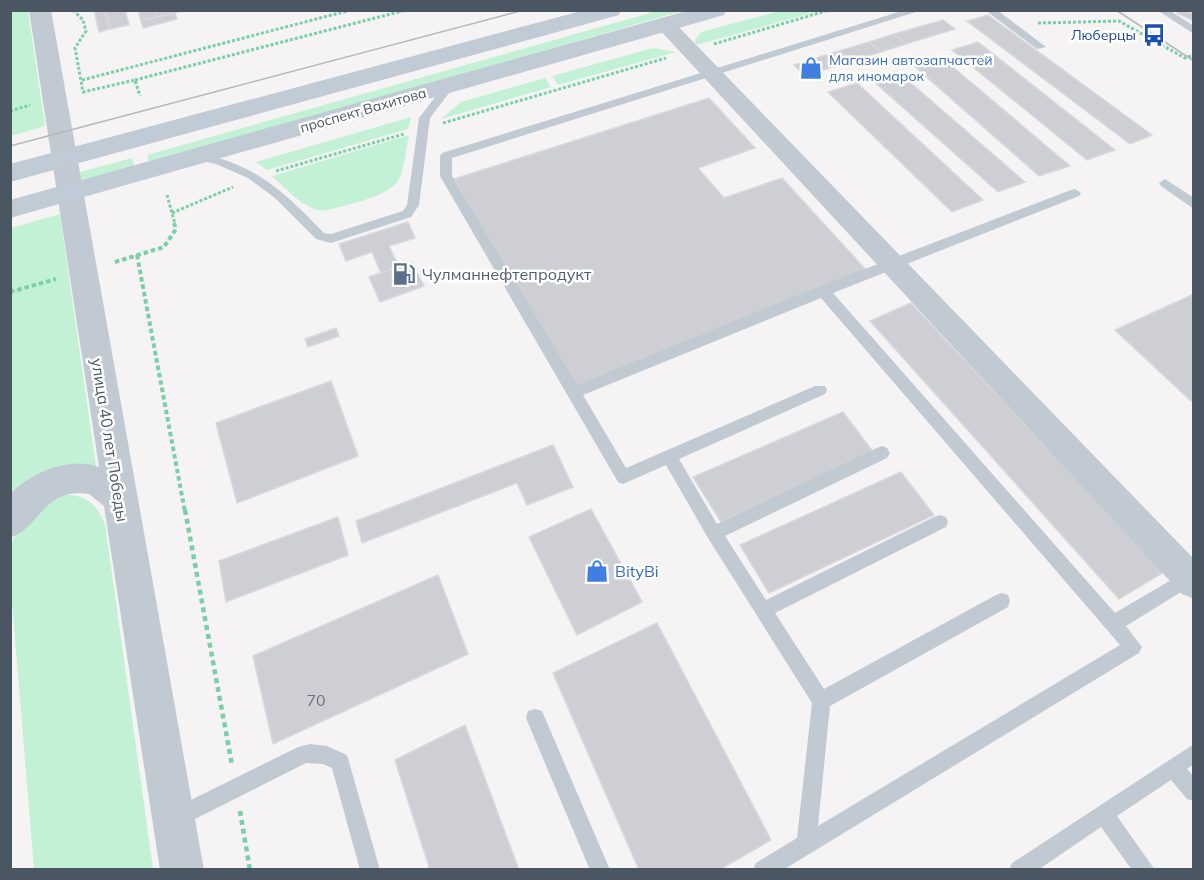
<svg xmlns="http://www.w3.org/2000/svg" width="1204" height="880" viewBox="0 0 1204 880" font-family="Mulish,sans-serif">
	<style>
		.green { fill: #c3f1d5 }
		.building { fill: #cdcfd5; stroke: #d7d9de; stroke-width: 1.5 }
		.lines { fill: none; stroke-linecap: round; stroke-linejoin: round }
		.path-far2 { stroke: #7ad0a6; stroke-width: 3; stroke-dasharray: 3 2; stroke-linecap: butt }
		.path-far1 { stroke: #7ad0a6; stroke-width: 4; stroke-dasharray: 4.5 3; stroke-linecap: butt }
		.path { stroke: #7ad0a6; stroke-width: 4.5; stroke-dasharray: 5 4; stroke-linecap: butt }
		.service { fill: #c1cad2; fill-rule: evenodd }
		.minor { fill: #c1cad2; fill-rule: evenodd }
		.tertiary { fill: #c1cad2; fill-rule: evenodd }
		.secondary { fill: #c1cbd6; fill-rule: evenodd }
		.tram { stroke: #b5b8bd; stroke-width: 1.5 }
		.labels { text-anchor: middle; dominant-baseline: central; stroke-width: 5; stroke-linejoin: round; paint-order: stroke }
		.far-transit-label { font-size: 14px; fill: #164399; stroke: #fff; text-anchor: end }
		.far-shop-label { font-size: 14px; fill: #366cbe; stroke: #fff; text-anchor: start }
		.far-street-label { font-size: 14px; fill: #4a5661; stroke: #fff }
		.service-label { font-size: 16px; fill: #4e5e75; stroke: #fff; text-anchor: start }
		.street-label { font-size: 16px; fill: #4a5661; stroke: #fff }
		.shop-label { font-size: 16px; fill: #366cbe; stroke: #fff; text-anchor: start }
		.near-number-label { font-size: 16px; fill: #6b747e }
	</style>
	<rect width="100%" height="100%" fill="#f5f3f3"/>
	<g class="green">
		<polygon points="11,10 28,11 45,126 11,136"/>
		<polygon points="657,11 682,11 149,164 147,155"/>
		<polygon points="780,11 819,11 696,45 695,40 701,32"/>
		<polygon points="653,48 676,52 558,85 552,76"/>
		<polygon points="545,78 551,87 441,119 461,102"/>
		<polygon points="411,117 408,129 267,170 256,162"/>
		<path d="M409,135C406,148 405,164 400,177C393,196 346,205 328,210C307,214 287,189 272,176Z"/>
		<polygon points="132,158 134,167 78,182 77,173"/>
		<polygon points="60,214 96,466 11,495 11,228"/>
		<path d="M66,495C88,495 96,505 105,524L153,869H34L11,590L10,547L16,534L50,498Z"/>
	</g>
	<g class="building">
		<polygon points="94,10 105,10 110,29 99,32"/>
		<polygon points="105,10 125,10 129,25 110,29"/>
		<polygon points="138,10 156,10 158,17 141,21"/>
		<polygon points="156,10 186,10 158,17"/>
		<polygon points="1184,10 1194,14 1194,21 1177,13"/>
		<polygon points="175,13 177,19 143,28 141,21"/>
		<polygon points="988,15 1152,135 1130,144 967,21"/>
		<polygon points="943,20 955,29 906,44 894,34"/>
		<polygon points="894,34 906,44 881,52 869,42"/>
		<polygon points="869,42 881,52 846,63 835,52"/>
		<polygon points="978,42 1115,150 1087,160 952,50"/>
		<polygon points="835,52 846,63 805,76 794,65"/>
		<polygon points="941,57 1070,166 1039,176 913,65"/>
		<polygon points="897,71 1025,182 998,192 872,80"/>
		<polygon points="857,83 983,200 952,212 828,92"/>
		<polygon points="709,98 755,148 698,168 724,198 782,178 867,271 575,388 454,179"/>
		<polygon points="408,222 415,238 389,246 399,267 381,273 372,252 346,261 339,244"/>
		<polygon points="412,262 424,286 380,302 369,277"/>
		<polygon points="1194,294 1194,399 1191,401 1115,330"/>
		<polygon points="911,303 1164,572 1119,599 870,321"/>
		<polygon points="336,328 339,336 308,347 305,339"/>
		<polygon points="331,381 358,456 237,503 216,423"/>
		<polygon points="843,412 874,453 721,522 693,477"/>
		<polygon points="553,445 573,487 527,505 517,483 362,543 356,521"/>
		<polygon points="901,472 934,515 769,593 740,545"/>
		<polygon points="591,509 642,602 577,635 529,537"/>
		<polygon points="338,517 348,555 226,602 219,561"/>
		<polygon points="438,575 468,654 273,744 253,656"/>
		<polygon points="657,623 771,840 719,870 639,870 553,673"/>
		<polygon points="465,725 519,870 430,870 395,760"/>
	</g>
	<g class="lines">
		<g class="path-far2">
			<polyline points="73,10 83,20 86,31 75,48 83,92 135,80 140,96"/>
			<polyline points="1038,23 1119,21 1185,58 1194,55"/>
			<polyline points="714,44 829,10"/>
			<polyline points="82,80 351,10"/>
			<polyline points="135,80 406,10"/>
			<polyline points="10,111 30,105"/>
			<polyline points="443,123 666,58"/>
			<polyline points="276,171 404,134"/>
			<polyline points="167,195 175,224"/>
			<polyline points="172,213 233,187"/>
		</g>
		<g class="path-far1">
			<polyline points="137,255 185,512"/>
			<polyline points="115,262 164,247 176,229 174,223"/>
			<polyline points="10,292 56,279"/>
		</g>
		<g class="path">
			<polyline points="185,510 232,765"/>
			<polyline points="240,811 250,870"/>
		</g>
		<g class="service">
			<path d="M905,10H922L452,158V176L577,385L818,287L1071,190L1075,189L1081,193L1079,196L833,293L1115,613L1188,570L1194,572V584L1126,626L1142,647L1139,653L783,870H753L756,863L797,838L812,703L708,538L666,465L623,484L618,482L440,176V156L442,153ZM821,298L1120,645L818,826L830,706L1008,607L1010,601L1008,595L1002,593L996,595L824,689L775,613L946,527L948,522L946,517L940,515L934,517L766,600L725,536L887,458L890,453L887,448L882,446L877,448L717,524L679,459L825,394L827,390L825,386H815L626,468L583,395Z"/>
			<polygon points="985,10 997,10 1046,47 1037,49"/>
			<polygon points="1157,10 1169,10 1194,26 1194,34"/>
			<path d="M450,82L455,85L430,118L419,205L411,217L331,243L316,239L275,198L248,178L216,164L194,159L192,156L198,152C259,167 281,189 324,233L331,234L403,211L407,205L419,118L446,83Z"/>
			<polygon points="1165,179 1194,198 1194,209 1161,186 1159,183"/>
			<polygon points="535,709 542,711 610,870 590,870 526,718 528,711"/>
			<polygon points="310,744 327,746 347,755 380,870 360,870 332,768 323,764 306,763 183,825 176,828 169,825 166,818 169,811 298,747"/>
			<polygon points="1194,744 1194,764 1187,769 1194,777 1194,801 1187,799 1171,780 1117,816 1155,870 1132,870 1101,827 1038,870 1009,870 1012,863"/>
		</g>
		<polygon class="minor" points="666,19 673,21 1194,559 1194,599 1182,594 659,29 656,25 659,21"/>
		<path class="tertiary" d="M29,10H51L204,870H160L104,506L89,494C43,487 42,526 10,538V494C31,473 69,456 99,467Z"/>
		<g class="secondary">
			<polygon points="585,10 621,10 619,15 10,182 10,164"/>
			<polygon points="690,10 726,10 724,15 10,218 10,200"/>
		</g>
		<g class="tram">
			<polyline points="1116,10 1194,61"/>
			<polyline points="10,146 524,10"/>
		</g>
	</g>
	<defs>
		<g id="bus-bare" transform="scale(1.8)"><path d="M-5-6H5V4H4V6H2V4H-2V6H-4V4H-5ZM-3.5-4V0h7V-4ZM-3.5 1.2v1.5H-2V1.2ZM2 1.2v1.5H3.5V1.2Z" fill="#1a4fb4" stroke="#fff" stroke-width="2.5" paint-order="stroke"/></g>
		<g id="shop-bare" transform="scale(1.8)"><path d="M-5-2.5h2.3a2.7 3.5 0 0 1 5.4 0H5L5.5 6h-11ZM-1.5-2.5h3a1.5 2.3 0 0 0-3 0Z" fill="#3f7fe0" stroke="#fff" stroke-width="2.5" paint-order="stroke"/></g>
		<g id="fuel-bare" transform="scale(1.8)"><path d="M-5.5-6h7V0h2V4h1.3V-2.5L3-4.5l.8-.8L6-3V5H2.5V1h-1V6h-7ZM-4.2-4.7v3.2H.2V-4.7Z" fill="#5c6f8a" stroke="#fff" stroke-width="2.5" paint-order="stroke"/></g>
	</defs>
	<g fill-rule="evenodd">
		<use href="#bus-bare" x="1154" y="35"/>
		<use href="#shop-bare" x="811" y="68"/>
		<use href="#fuel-bare" x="404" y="274"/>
		<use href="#shop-bare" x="597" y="571"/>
	</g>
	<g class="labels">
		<g class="far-transit-label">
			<text x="1136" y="35">Люберцы</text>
		</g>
		<g class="far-shop-label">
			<text x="829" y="60">Магазин автозапчастей<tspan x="829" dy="16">для иномарок</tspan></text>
		</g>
		<g class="far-street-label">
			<text transform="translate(363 110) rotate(-16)">проспект Вахитова</text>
		</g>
		<g class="service-label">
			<text x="422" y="274">Чулманнефтепродукт</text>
		</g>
		<g class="street-label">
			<text transform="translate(110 440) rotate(81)">улица 40 лет Победы</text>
		</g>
		<g class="shop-label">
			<text x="615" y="571">BityBi</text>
		</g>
		<g class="near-number-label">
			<text x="316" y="700">70</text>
		</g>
	</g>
	<rect width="1204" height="880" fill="none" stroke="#4a5661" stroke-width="24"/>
</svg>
